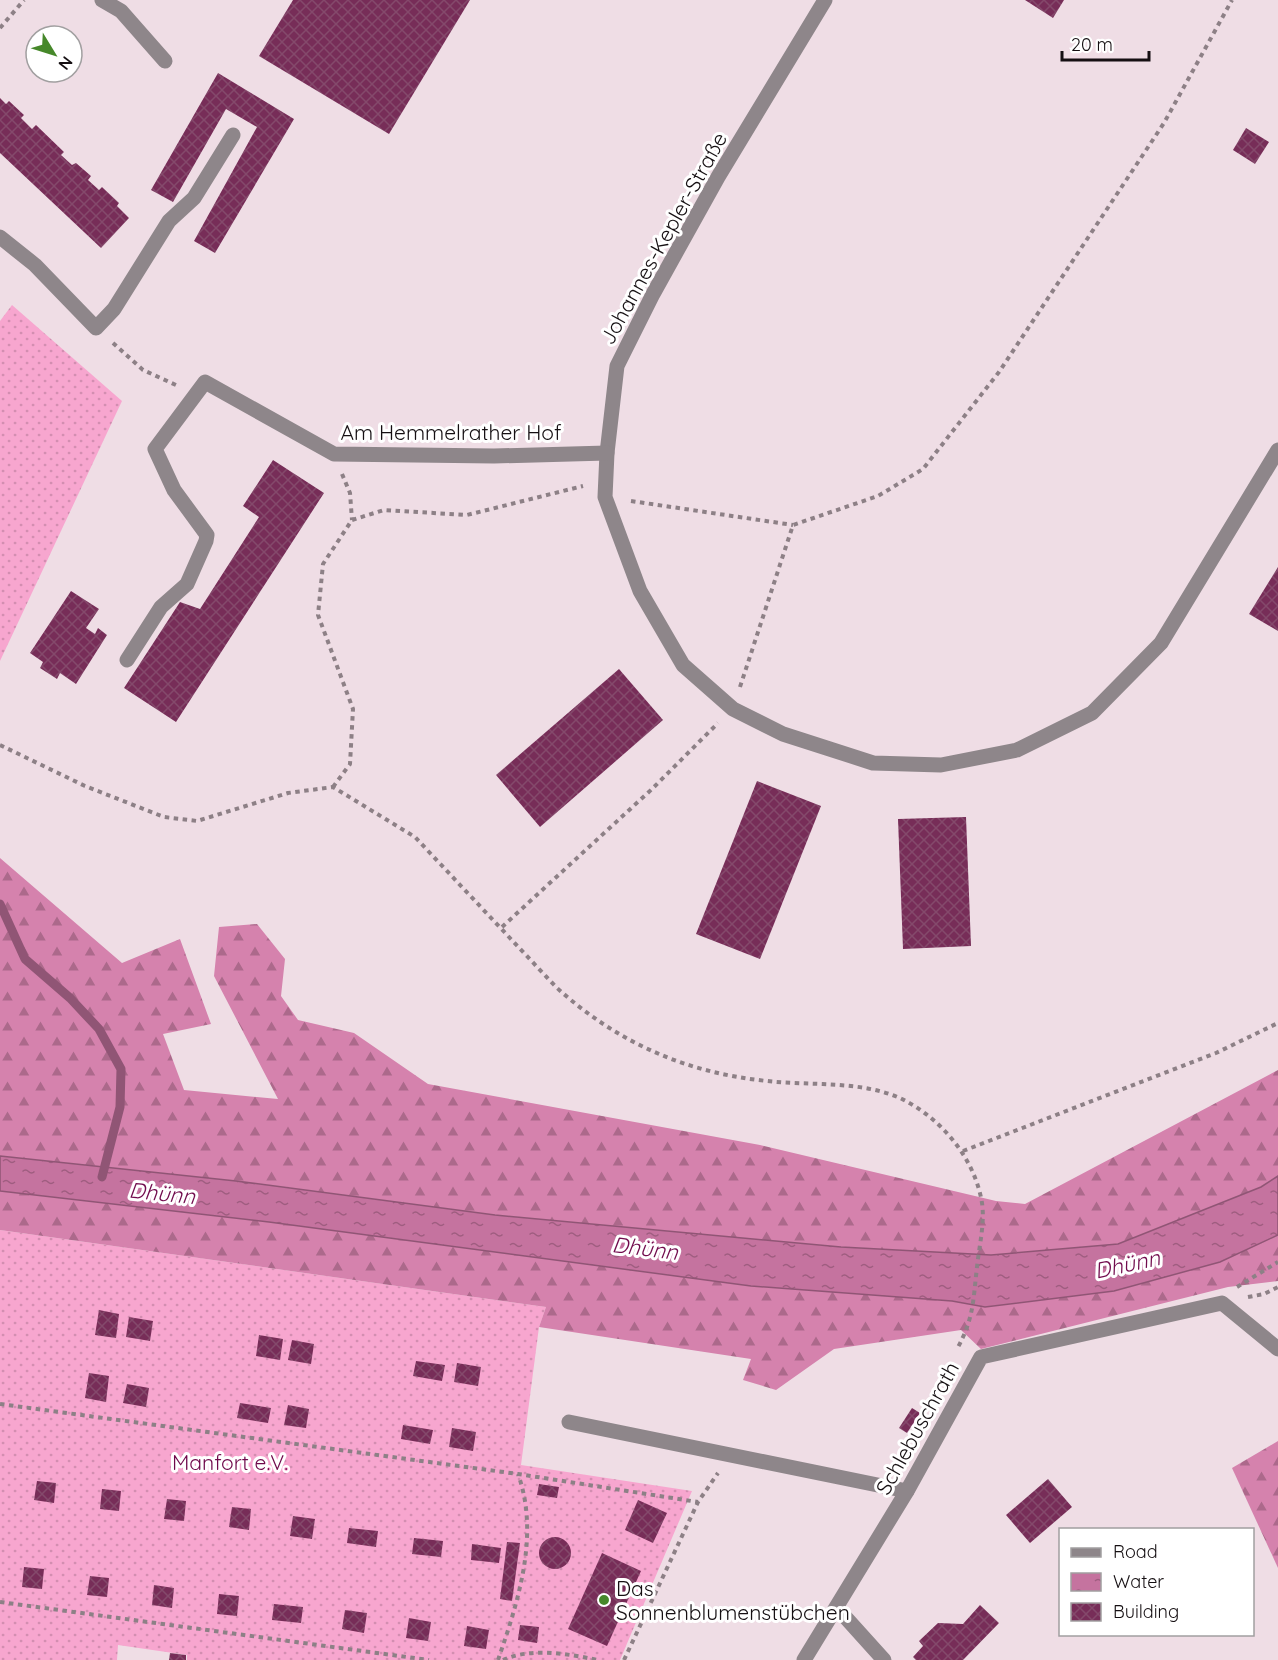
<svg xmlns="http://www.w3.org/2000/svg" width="1278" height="1660" viewBox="0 0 1278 1660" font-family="Quicksand,sans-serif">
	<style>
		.grass { fill: url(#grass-dots) }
		.forest { fill: url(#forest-firs) }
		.water { fill: url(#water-ripples); stroke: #905575; stroke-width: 1.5 }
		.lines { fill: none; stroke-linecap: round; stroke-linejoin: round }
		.stream { stroke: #905575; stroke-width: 9 }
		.building { fill: url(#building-cross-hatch) }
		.path { stroke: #8d8086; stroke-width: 4; stroke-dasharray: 4.5 4.5; stroke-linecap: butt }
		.minor { stroke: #8e868a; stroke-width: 15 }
		.poi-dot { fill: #46882a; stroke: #fff; stroke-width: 2 }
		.labels { text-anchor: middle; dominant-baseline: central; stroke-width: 6; stroke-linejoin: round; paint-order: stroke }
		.street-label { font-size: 21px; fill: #150f12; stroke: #fff }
		.park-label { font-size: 21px; fill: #6f084b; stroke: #fff }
		.poi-label { font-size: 21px; fill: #150f12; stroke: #fff; text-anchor: start }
		.water-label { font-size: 22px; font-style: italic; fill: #710b4d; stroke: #fff }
	</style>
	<defs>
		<pattern id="grass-dots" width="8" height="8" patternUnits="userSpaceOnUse" patternTransform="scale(1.5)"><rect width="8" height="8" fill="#f7a6cf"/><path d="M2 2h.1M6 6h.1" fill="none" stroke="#d38eb1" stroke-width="1.8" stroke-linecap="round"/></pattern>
		<pattern id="forest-firs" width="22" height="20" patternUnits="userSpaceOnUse" patternTransform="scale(1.5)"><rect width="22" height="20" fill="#d582ad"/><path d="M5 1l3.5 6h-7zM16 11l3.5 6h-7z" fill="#ac698b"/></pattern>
		<pattern id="water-ripples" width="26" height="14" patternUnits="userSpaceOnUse" patternTransform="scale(1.5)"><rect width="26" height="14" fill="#c5739f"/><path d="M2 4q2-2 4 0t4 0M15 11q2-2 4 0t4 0" fill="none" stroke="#9f5d80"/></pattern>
		<pattern id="building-cross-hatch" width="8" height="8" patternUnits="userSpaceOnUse" patternTransform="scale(1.5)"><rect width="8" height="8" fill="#772d58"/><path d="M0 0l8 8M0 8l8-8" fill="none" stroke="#84496b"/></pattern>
	</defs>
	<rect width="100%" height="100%" fill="#efdde5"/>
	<g class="grass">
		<polygon points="12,305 122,401 0,661 0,321"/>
		<polygon points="0,1230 546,1307 539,1327 521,1465 692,1491 620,1660 187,1660 187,1655 118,1645 117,1660 0,1660"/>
	</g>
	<g class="forest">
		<polygon points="0,858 122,963 180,939 211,1024 163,1034 184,1090 278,1099 214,976 219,927 257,924 285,959 281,996 298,1020 354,1033 428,1084 760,1145 996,1201 1025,1204 1278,1070 1278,1176 1261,1187 1118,1244 991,1255 841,1247 495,1215 236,1181 0,1156"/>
		<polygon points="0,1191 269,1222 751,1286 952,1301 985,1307 1114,1291 1220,1262 1278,1235 1278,1281 1228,1287 981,1349 961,1330 834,1349 776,1390 743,1380 751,1359 539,1327 546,1307 0,1230"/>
		<polygon points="1278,1441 1278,1568 1232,1468"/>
	</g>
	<polygon class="water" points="0,1156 236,1181 495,1215 841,1247 991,1255 1118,1244 1261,1187 1278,1176 1278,1235 1220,1262 1114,1291 985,1307 952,1301 751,1286 269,1222 0,1191"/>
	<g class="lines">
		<polyline class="stream" points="0,904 25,959 70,998 99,1029 121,1069 120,1107 102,1177"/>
	</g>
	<g class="building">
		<polygon points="293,0 470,0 389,134 259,56"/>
		<polygon points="1025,0 1064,0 1053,18"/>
		<polygon points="218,73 294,119 215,253 194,241 257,127 226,109 173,202 151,190"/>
		<polygon points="0,98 6,104 9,101 24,115 21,118 32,129 36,125 64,152 61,155 72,165 76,163 91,176 88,180 99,190 102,187 119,203 117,206 129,218 101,248 0,153"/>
		<polygon points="1246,128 1269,142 1255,164 1233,150"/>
		<polygon points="273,460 324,493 176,722 124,688 180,602 200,609 259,517 243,506"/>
		<polygon points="1278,567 1278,631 1249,614"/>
		<polygon points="71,591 99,609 86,628 95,634 98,628 107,635 76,684 60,673 57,679 40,668 43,662 30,653"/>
		<polygon points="619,669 663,720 540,827 496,775"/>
		<polygon points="757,781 821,806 760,959 696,934"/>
		<polygon points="966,817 971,946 903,949 898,819"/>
		<polygon points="99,1310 119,1314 116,1338 95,1335"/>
		<polygon points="129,1317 153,1321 150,1341 126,1337"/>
		<polygon points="259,1335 283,1339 280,1360 256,1356"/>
		<polygon points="292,1340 314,1344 311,1364 288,1360"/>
		<polygon points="416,1361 445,1365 442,1381 413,1376"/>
		<polygon points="457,1363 481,1367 478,1386 454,1382"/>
		<polygon points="89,1373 109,1376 106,1402 85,1398"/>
		<polygon points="127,1384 149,1388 146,1407 123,1403"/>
		<polygon points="240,1403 271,1408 268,1423 237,1418"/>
		<polygon points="288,1405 309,1409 306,1428 284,1425"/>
		<polygon points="912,1408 920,1413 907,1433 899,1428"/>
		<polygon points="403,1425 433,1430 430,1444 401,1439"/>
		<polygon points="452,1428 476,1432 473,1451 449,1447"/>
		<polygon points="1048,1479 1072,1507 1030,1543 1006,1515"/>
		<polygon points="37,1481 56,1483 54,1503 34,1500"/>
		<polygon points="539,1484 559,1487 557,1498 537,1495"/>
		<polygon points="102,1489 121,1491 119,1511 100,1509"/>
		<polygon points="167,1499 186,1501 184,1521 164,1519"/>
		<polygon points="638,1500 667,1513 653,1543 625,1530"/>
		<polygon points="232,1507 251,1509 249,1530 229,1527"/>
		<polygon points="293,1516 315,1519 312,1539 290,1536"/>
		<polygon points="349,1528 378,1531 376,1547 347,1543"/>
		<circle cx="555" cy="1553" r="16"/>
		<polygon points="414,1538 443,1541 441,1557 412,1554"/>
		<polygon points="507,1542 520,1543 512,1601 500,1599"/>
		<polygon points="472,1544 501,1548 499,1563 471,1560"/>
		<polygon points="602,1553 641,1571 607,1646 568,1629"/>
		<polygon points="24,1567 44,1569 42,1589 22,1587"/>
		<polygon points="90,1576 109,1578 107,1597 87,1595"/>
		<polygon points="154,1585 174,1588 172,1608 152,1605"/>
		<polygon points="219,1594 239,1596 237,1616 217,1614"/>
		<polygon points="274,1604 303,1607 301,1623 272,1620"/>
		<polygon points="980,1605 999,1623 963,1660 916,1660 913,1657 923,1646 919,1641 938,1623 963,1624"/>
		<polygon points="345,1610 367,1613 364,1633 342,1629"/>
		<polygon points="409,1618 431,1622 428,1641 406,1638"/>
		<polygon points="520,1625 539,1627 537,1643 518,1640"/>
		<polygon points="467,1626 489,1630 486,1649 464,1646"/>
		<polygon points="170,1653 186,1655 186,1660 169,1660"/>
	</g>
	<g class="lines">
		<g class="path">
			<polyline points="0,28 24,0"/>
			<polyline points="113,343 143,370 176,385"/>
			<polyline points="342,474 350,493 352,520"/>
			<polyline points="631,501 793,525"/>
			<polyline points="740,687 793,525 878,496 923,469 999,372 1164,123 1232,0"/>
			<path d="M0,745L85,786L164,817L197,821L288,793L333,787L415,837L556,987C616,1042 686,1073 767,1081C811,1086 861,1080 902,1099C942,1119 975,1159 982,1203C985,1223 979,1247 977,1267C973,1301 974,1318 957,1349"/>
			<polyline points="333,787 350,764 353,709 318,615 323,564 352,520 384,510 467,515 583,486"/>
			<polyline points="502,927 652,789 718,723"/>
			<polyline points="963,1151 1216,1053 1278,1023"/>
			<polyline points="1237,1287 1278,1262"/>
			<polyline points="1248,1297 1264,1294 1278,1287"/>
			<polyline points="0,1404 518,1474 698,1502"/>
			<polyline points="0,1602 429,1660"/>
			<path d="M498,1660C518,1602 540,1535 518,1474"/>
			<path d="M503,1660C532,1647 568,1654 598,1660"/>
			<polyline points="624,1660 698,1502 718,1473"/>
		</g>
		<g class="minor">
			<polyline points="102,0 121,11 165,61"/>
			<polyline points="825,0 718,177 653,294 617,366 607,453 605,497 640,591 683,665 733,709 783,734 873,763 941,765 1017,750 1092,713 1161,643 1278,450"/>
			<polyline points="0,237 35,265 96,328 114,309 169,221 194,198 233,135"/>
			<polyline points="127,660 161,607 187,584 206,541 207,535 174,490 155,449 205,382 334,454 494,456 607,453"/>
			<polyline points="569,1422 907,1491"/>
			<polyline points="838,1609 884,1660"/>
			<polyline points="804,1660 907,1491 981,1357 1222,1303 1278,1349"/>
		</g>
	</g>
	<circle class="poi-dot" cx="604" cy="1600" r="6"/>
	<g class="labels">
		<g class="street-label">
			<text transform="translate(663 238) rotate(-61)">Johannes-Kepler-Straße</text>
			<text x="451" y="432">Am Hemmelrather Hof</text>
			<text transform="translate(917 1428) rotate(-61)">Schlebuschrath</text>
		</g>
		<g class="park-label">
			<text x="230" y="1462">Manfort e.V.</text>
		</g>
		<g class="poi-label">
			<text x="616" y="1588">Das<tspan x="616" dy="24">Sonnenblumenstübchen</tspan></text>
		</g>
		<g class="water-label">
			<text transform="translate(162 1193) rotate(6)">Dhünn</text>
			<text transform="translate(645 1248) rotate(7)">Dhünn</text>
			<text transform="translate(1127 1264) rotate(-12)">Dhünn</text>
		</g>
	</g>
	<rect x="1059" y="1528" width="195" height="108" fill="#ffffff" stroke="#a19fa0" stroke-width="1.5"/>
	<rect x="1071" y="1548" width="30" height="9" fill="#8e868a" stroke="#a19fa0" stroke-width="1.5"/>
	<text x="1113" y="1558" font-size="18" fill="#150f12">Road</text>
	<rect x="1071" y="1573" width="30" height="18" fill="url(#water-ripples)" stroke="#a19fa0" stroke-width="1.5"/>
	<text x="1113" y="1588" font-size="18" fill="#150f12">Water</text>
	<rect x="1071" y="1603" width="30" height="18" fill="url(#building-cross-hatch)" stroke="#a19fa0" stroke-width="1.5"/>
	<text x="1113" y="1618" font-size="18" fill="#150f12">Building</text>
	<g transform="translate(54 54) rotate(128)"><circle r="28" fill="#ffffff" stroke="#a19fa0" stroke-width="1.5"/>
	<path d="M0-4.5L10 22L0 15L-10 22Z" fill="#46882a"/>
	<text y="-9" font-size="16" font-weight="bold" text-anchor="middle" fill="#150f12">N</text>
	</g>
	<path d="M1062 51v9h87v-9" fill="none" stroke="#150f12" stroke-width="3"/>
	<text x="1071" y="51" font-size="18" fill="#150f12" stroke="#ffffff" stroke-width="4.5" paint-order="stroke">20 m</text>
</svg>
